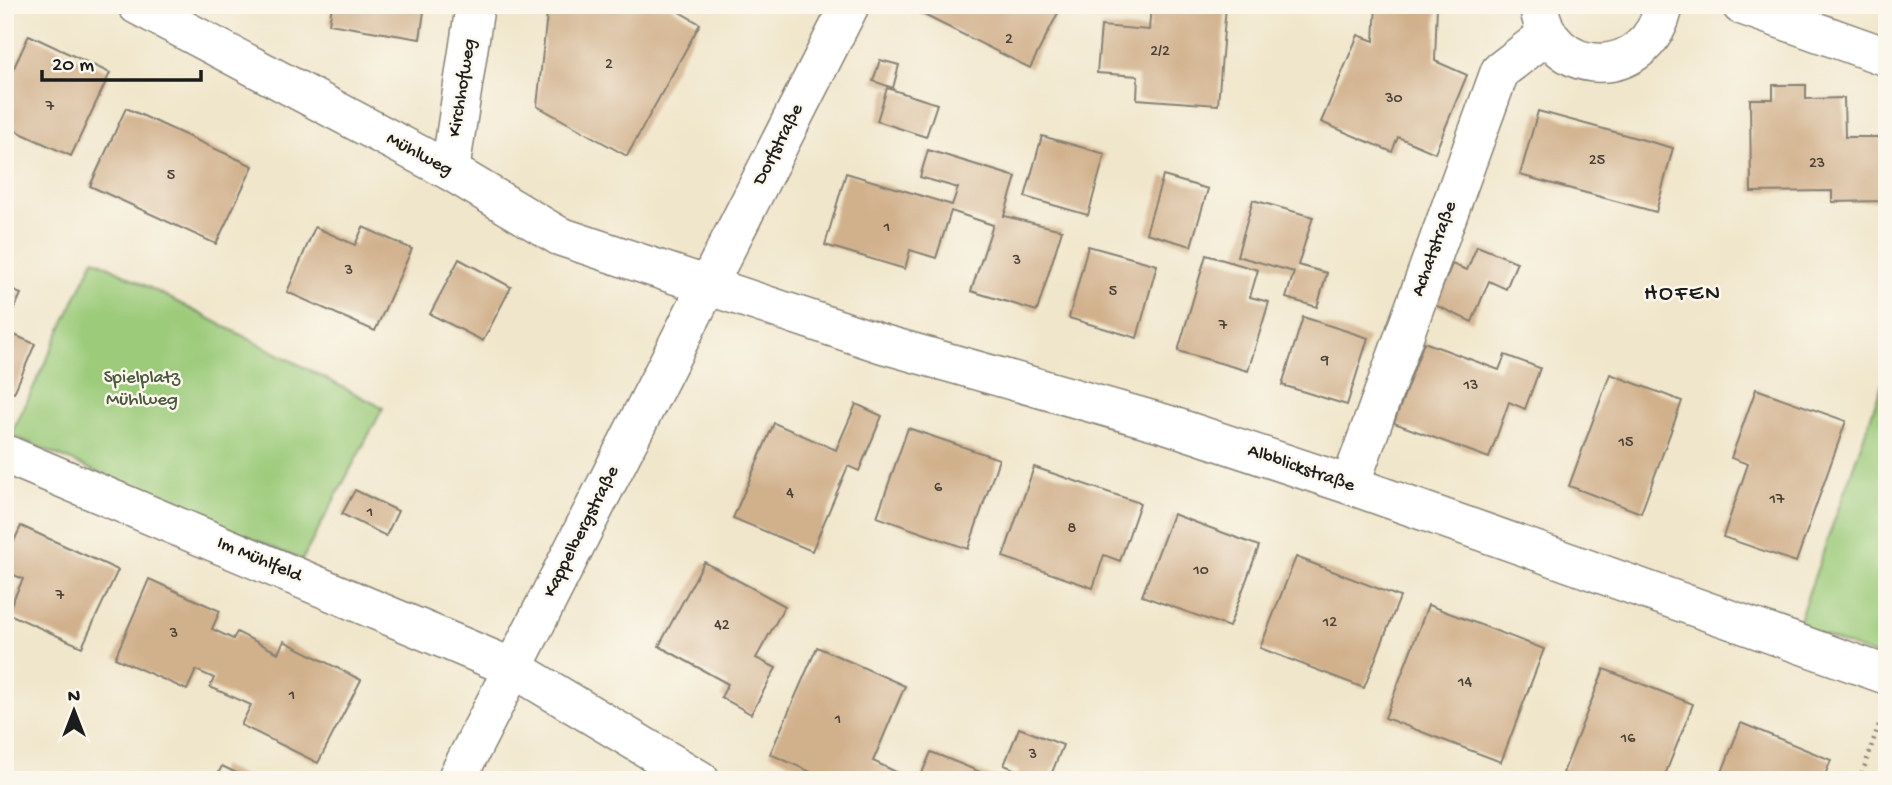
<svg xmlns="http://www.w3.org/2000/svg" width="1892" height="785" viewBox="0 0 1892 785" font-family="'Gochi Hand',sans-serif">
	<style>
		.green { fill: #9ccb7a; stroke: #5c744b; stroke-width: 2 }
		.building { fill: #d1b18c }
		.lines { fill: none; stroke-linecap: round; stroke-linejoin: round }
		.street-casing { stroke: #868174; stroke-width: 41 }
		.path { stroke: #868174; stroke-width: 4.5; stroke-dasharray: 2 5; stroke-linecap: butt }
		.street { stroke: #fff; stroke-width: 38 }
		.labels { text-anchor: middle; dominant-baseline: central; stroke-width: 5; stroke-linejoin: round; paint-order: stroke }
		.number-label { font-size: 16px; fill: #494138 }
		.street-label { font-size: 19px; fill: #1c1c1c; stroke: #fbf7ec }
		.park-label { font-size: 19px; fill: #49593d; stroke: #fbf7ec }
		.quarter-label { font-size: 23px; letter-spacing: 2px; fill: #1c1c1c; stroke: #fbf7ec }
	</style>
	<rect width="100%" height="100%" fill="#fbf7ec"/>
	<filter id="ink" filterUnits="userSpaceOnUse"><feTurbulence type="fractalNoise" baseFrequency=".0143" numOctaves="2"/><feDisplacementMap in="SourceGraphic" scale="14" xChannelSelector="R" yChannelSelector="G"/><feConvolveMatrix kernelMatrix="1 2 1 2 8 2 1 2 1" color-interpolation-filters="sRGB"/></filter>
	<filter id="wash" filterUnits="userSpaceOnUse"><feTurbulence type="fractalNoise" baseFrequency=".00686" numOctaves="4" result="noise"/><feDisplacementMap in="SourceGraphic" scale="28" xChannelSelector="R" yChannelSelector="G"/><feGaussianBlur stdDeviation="1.57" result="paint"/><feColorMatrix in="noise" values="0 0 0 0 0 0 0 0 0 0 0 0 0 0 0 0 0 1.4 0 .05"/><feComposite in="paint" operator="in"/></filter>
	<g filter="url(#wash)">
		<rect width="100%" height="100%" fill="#f0e6cb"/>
		<g class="green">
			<polygon points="94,259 383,408 302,560 11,435"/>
			<polygon points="1883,382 1887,383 1887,660 1797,626"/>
		</g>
		<g id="blocks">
			<g class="building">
				<polygon points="332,5 425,5 420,39 329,24"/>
				<polygon points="548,5 667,5 700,24 627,156 537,106"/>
				<polygon points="919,5 1062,5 1030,68 916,11"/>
				<polygon points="1151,5 1226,5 1218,105 1137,99 1138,76 1097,73 1101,26 1149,30"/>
				<polygon points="1376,5 1437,5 1435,61 1467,75 1435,153 1398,137 1392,152 1321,122 1358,35 1374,41"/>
				<polygon points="29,35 110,73 71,156 5,126 5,87"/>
				<polygon points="880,60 899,65 893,88 873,81"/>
				<polygon points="1773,85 1806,85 1806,99 1844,98 1845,137 1882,137 1883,201 1832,202 1832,191 1751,192 1750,99 1773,99"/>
				<polygon points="887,88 937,104 926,137 877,121"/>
				<polygon points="126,108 253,166 216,244 90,186"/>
				<polygon points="1538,111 1673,148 1656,212 1520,175"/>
				<polygon points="1042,136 1105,154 1088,215 1025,197"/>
				<polygon points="928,150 1016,177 1004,216 1062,230 1037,311 971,291 993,225 951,211 936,258 910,250 905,269 825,245 846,173 952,205 958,188 920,177"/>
				<polygon points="1163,176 1208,189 1191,246 1146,233"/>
				<polygon points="1253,200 1313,217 1298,265 1327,273 1317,307 1286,298 1294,272 1237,256"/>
				<polygon points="315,227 355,245 363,227 412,249 375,331 287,292"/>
				<polygon points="1088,246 1157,265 1137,338 1069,318"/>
				<polygon points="1477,246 1517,262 1506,289 1489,281 1472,322 1435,305 1452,264 1467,270"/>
				<polygon points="1206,255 1258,270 1250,297 1269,302 1248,371 1178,351"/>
				<polygon points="459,259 511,287 483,341 430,314"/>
				<polygon points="5,287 21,294 5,329"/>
				<polygon points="1303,317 1368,338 1347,405 1282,385"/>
				<polygon points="5,331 35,344 14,393 5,389"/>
				<polygon points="1424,342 1499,370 1505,355 1540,368 1525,409 1509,402 1489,458 1394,423"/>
				<polygon points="1610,374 1682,401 1641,513 1569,486"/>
				<polygon points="1756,389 1846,421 1796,562 1723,537 1748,464 1731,458"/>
				<polygon points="856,404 882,416 859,471 848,466 812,551 733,518 774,423 836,450"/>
				<polygon points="908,428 999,459 968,549 877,517"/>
				<polygon points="1034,467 1140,503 1120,561 1104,555 1093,588 1003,557"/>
				<polygon points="355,490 398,511 386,536 342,514"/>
				<polygon points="1173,514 1259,546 1229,627 1142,596"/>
				<polygon points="21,526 118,570 82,647 7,613 23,579 5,571 5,560"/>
				<polygon points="1296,557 1400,597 1364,688 1260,648"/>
				<polygon points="704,562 785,606 756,658 776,668 751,714 721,697 728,684 659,646"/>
				<polygon points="149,579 220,611 212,629 233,639 237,632 278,653 284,641 361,680 318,763 241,725 251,705 210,687 214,678 196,670 187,690 115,658"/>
				<polygon points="1428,605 1544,649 1501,762 1385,718"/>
				<polygon points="817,647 905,686 873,761 913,780 829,780 770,754"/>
				<polygon points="1604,669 1693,704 1663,780 1580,780 1563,773"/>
				<polygon points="1741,723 1831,760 1823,780 1719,780"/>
				<polygon points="1019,728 1063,745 1049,780 1015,780 1019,771 1004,765"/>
				<polygon points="931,752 1000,780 919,780"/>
				<polygon points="222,766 251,780 215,780"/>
			</g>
		</g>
	</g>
	<g filter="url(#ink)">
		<use href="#blocks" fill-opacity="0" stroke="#868174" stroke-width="2"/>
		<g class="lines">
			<g class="street-casing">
				<g id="street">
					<polyline points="137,5 450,171 559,236 883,344 1166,424 1350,485 1887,675"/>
					<path d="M1539,5C1546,79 1648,85 1664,5"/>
					<polyline points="1741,5 1887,57"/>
					<polyline points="450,171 475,5"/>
					<polyline points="5,454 513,668 700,780"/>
					<polyline points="1350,485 1500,71 1548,34"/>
					<polyline points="456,780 850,5"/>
				</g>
			</g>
			<polyline class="path" points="1860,780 1880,721"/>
			<use href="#street" class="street"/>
		</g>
	</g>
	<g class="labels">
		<g class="number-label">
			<text x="1009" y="40">2</text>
			<text x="1160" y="52">2/2</text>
			<text x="609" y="65">2</text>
			<text x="1394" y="99">30</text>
			<text x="50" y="107">7</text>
			<text x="1597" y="161">25</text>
			<text x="1817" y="164">23</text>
			<text x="171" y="176">5</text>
			<text x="887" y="228">1</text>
			<text x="1017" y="261">3</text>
			<text x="349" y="271">3</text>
			<text x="1113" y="292">5</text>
			<text x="1223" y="326">7</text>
			<text x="1325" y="361">9</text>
			<text x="1471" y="386">13</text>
			<text x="1626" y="443">15</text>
			<text x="938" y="488">6</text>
			<text x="790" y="494">4</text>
			<text x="1777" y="500">17</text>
			<text x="370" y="513">1</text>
			<text x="1072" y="529">8</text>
			<text x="1201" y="571">10</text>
			<text x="60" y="596">7</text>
			<text x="1330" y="623">12</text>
			<text x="722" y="626">42</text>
			<text x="174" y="634">3</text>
			<text x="1465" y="683">14</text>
			<text x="292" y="696">1</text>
			<text x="838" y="720">1</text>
			<text x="1628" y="739">16</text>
			<text x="1033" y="755">3</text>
		</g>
		<g class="street-label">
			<text transform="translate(463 88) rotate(-81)">Kirchhofweg</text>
			<text transform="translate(779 145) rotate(-63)">Dorfstraße</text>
			<text transform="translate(419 155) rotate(28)">Mühlweg</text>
			<text transform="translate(1435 249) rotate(-70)">Achatstraße</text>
			<text transform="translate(1301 469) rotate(19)">Albblickstraße</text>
			<text transform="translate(582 532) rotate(-63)">Kappelbergstraße</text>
			<text transform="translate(259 560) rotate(23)">Im Mühlfeld</text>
		</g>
		<g class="park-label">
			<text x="142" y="378">Spielplatz<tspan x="142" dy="22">Mühlweg</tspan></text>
		</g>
		<g class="quarter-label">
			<text x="1683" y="294">HOFEN</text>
		</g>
	</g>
	<rect width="1892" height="785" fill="none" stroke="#fbf7ec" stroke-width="28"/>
	<g transform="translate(74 711)" stroke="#fbf7ec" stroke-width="5" paint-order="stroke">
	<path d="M0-5L12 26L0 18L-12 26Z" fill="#1c1c1c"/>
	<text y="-10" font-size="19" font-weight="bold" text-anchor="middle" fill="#1c1c1c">N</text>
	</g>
	<path d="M42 70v10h159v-10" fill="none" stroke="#1c1c1c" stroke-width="3.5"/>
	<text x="52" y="70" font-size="21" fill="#1c1c1c" stroke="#fbf7ec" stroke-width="5" paint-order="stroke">20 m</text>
</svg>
